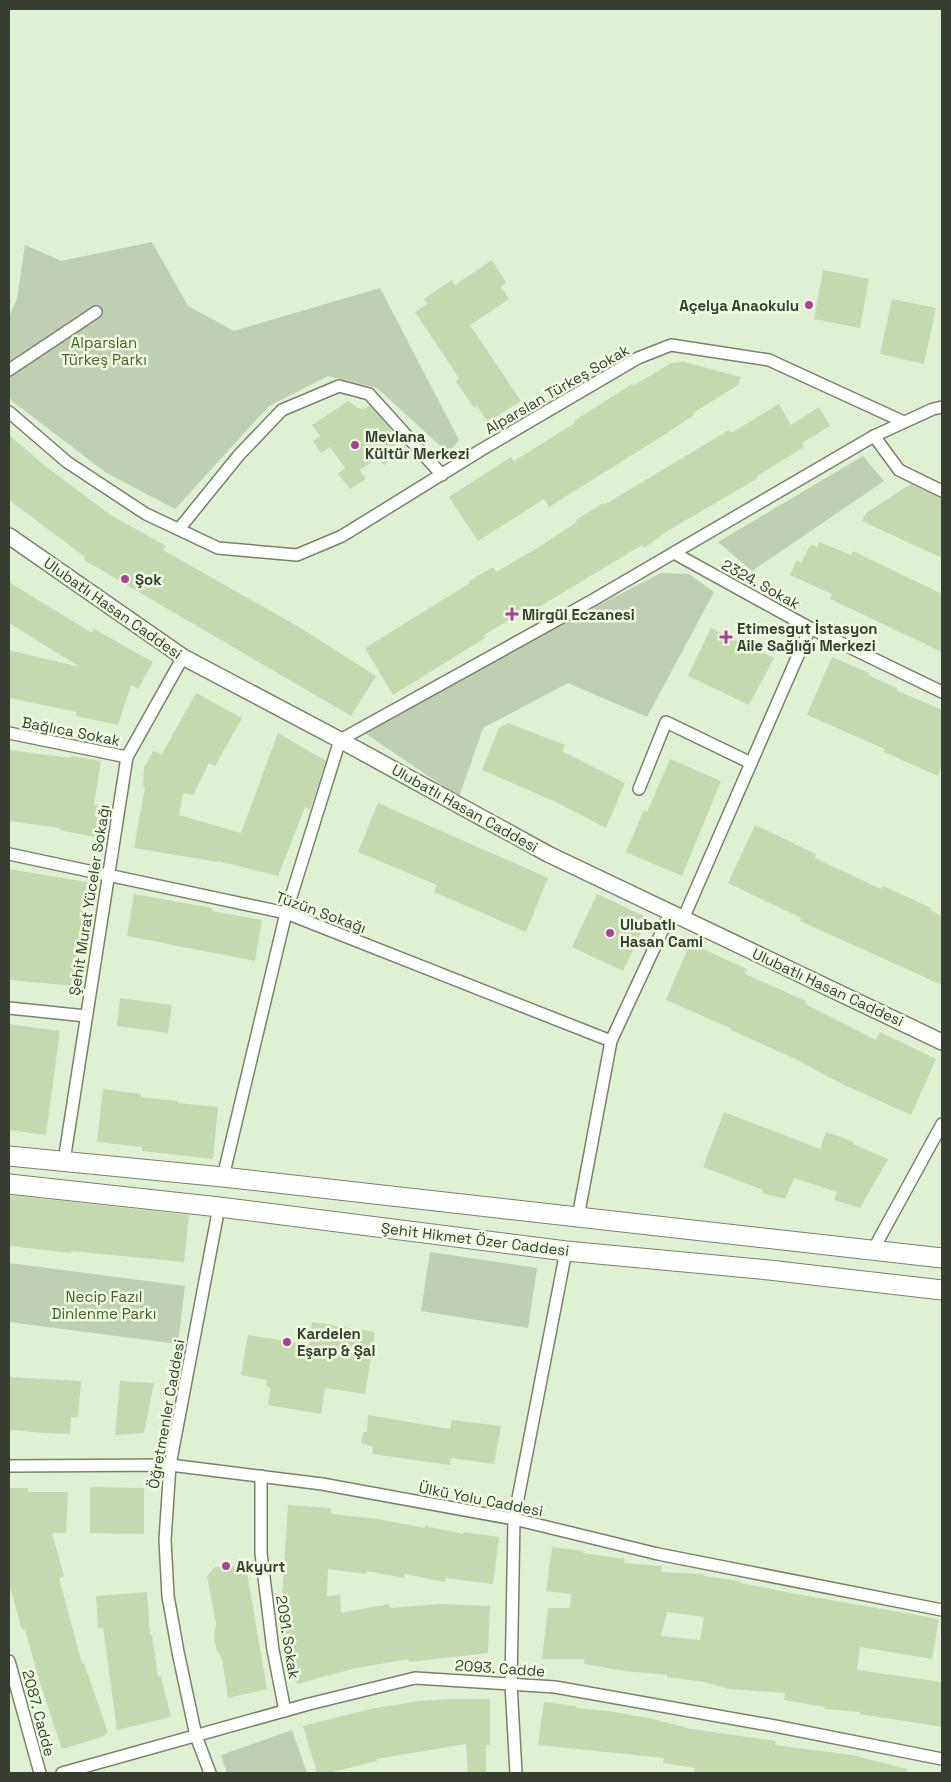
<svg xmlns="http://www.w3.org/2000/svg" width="951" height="1782" viewBox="0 0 951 1782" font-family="'Space Grotesk',sans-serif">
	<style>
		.green { fill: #c0ceb2 }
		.building { fill: #c4daae; fill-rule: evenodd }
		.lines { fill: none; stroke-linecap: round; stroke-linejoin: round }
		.minor-casing { stroke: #768369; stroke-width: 14 }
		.tertiary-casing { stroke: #768369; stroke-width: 18 }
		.primary-casing { stroke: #768369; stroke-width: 21 }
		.minor { stroke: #fff; stroke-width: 11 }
		.tertiary { stroke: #fff; stroke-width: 15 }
		.primary { stroke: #fff; stroke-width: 19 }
		.poi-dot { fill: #ad3e9b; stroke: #eefddf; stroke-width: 2 }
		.labels { text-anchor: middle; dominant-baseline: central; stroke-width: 5; stroke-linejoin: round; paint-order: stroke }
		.poi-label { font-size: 15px; font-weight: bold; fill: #373d31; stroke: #eefddf; text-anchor: start }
		.park-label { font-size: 15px; fill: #456023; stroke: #eefddf }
		.street-label { font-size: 15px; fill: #373d31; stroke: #eefddf }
	</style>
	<rect width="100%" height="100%" fill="#e0f0d2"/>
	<g class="green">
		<polygon points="152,242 188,306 234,331 380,288 459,440 448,453 377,388 328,376 269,406 175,509 105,472 12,401 9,396 9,316 17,299 25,245 61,261"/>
		<polygon points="863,456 884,481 752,571 718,542"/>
		<polygon points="661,573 689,574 714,592 647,717 568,683 483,728 459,797 359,729"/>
		<polygon points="430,1252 537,1268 528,1328 421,1311"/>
		<polygon points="9,1263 185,1286 178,1344 9,1322"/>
		<polygon points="292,1730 307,1773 227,1773 221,1755"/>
	</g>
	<g class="building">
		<polygon points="492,260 506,283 501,287 509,299 470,325 521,401 488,422 477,406 474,408 456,381 459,378 415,312 427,304 424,299 452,280 455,285"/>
		<polygon points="823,270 869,279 860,328 814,319"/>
		<polygon points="892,299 936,308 924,364 880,354"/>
		<polygon points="684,362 741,377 738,385 693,413 694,415 664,435 549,507 544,499 478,541 449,497 511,457 514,461 575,423 574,421 632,384 633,386 671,363"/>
		<polygon points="348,401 358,408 364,409 370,406 388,426 399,443 387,450 393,458 384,465 378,458 360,470 366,479 350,489 338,474 345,468 330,447 321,453 313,441 320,436 312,425"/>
		<polygon points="779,404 791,425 819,407 830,426 802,443 804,447 757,476 758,478 666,532 644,548 642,545 534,610 532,607 484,635 485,638 393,695 365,648 470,583 469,581 493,567 496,572 534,550 577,522 576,520 603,503 604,505 729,430 731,433"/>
		<polygon points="9,435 44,465 109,514 166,546 163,550 299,627 376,676 351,716 84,560 85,557 9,500"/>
		<polygon points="911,484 942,498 942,558 862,521 866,513"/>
		<polygon points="819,542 851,555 853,551 942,594 942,652 830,599 832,594 790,575 797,560 801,563 811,544 817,547"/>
		<polygon points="9,582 92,633 94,629 153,662 138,689 131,685 118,725 76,716 77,712 9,698 9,650 80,667 9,623"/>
		<polygon points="711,628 774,658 749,705 688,676"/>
		<polygon points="832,657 869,673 868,675 897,688 896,690 942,710 942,765 938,776 884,752 885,749 807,715"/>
		<polygon points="196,693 242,718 215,766 209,763 193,795 183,793 179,815 241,833 278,733 326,761 310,810 305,807 278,876 218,861 218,862 134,848 145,787 143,786 144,768 153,751 162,754"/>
		<polygon points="508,723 565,745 562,751 625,783 606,828 556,802 482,770 499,728"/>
		<polygon points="9,750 71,758 71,756 101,761 94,805 98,805 95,837 59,830 60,828 9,821"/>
		<polygon points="670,759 721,781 682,876 626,852 644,810 647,812"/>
		<polygon points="378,803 548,878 526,932 434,892 437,885 358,852"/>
		<polygon points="755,825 816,854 815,858 881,889 883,886 931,908 930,910 942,916 942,985 800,921 801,918 728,883"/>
		<polygon points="9,869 87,882 77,950 79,950 76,986 9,980"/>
		<polygon points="134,894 212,908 212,911 262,920 255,961 127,936"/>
		<polygon points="597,894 648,918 623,971 572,947"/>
		<polygon points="690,943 747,969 745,974 806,1001 805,1004 876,1040 880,1032 936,1059 911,1115 844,1085 795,1059 731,1030 732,1029 666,1000"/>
		<polygon points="120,998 172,1005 168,1033 117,1026"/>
		<polygon points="9,1024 60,1031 46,1135 9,1130"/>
		<polygon points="103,1089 141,1094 141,1097 178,1101 178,1103 218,1107 213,1159 142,1151 142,1147 97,1142"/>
		<polygon points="724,1112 820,1149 826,1132 854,1142 853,1144 888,1159 860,1208 834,1200 837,1192 794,1178 785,1199 761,1193 763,1190 703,1167"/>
		<polygon points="9,1195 189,1215 184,1262 71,1251 71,1253 9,1246"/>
		<polygon points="312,1322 375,1332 365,1394 325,1388 321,1414 268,1405 271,1388 266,1386 267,1380 241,1375 248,1335 309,1345"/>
		<polygon points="9,1377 81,1381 78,1417 71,1417 70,1434 28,1432 29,1431 9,1430"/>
		<polygon points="120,1381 154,1383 144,1433 115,1435"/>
		<polygon points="368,1415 450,1429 452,1420 501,1426 494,1464 451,1458 450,1465 372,1454 373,1447 361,1443 363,1432 367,1432"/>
		<polygon points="90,1487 144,1488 144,1534 90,1533"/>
		<polygon points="9,1488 28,1488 28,1492 68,1492 66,1533 52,1533 64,1576 59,1578 82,1664 84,1663 108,1733 105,1733 105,1736 62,1749 40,1683 25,1629 22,1630 9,1583"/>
		<polygon points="288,1505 331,1508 331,1514 378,1519 425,1528 425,1526 463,1534 463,1532 499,1537 493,1584 446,1578 445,1582 405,1574 404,1578 367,1571 366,1574 328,1569 327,1596 340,1595 341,1613 389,1604 390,1608 440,1604 490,1606 488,1653 409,1662 408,1659 352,1669 297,1684 290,1634 285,1634 282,1598"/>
		<path d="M552,1547L583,1551V1553L625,1559L624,1563L662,1566L661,1572L704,1574V1576L740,1581V1583L791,1593L939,1619L932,1659L860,1647L857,1670L942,1682V1727L860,1714V1712L824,1709L825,1707L784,1700L785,1693L729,1689L704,1682L667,1677V1675L625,1671L584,1664L585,1659H542L548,1608H570L571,1594L546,1591ZM667,1612L704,1617L700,1640L661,1636Z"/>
		<polygon points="237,1566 246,1567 267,1689 228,1698 222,1659 217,1651 214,1637 216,1624 207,1576 215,1567"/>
		<polygon points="147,1592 150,1635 152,1635 158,1677 161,1677 171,1717 117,1730 103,1627 98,1628 96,1596"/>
		<polygon points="449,1699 490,1699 490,1745 486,1745 486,1773 468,1773 466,1744 376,1759 377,1761 328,1773 317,1773 303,1726 370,1709 419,1701"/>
		<polygon points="544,1702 576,1706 576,1708 609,1711 653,1719 691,1729 776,1741 775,1745 852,1755 907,1769 907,1773 694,1773 695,1768 663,1763 664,1758 538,1745"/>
	</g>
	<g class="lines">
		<g class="minor-casing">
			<g id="minor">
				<polyline points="9,370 96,312"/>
				<polyline points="9,412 67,462 146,514 218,548 297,555 342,536 481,450 638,358 671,345 769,360 904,422"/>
				<polyline points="874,436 899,470 942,491"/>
				<polyline points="179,529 239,455 282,410 339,386 369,394 442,475"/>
				<polyline points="674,553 810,628 942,692"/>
				<polyline points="9,733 127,757"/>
				<polyline points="639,789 666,722 751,763"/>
				<polyline points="9,854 286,913 611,1041"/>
				<polyline points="683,919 810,628"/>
				<polyline points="9,1008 86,1016"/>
				<polyline points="64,1161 127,757 183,657"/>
				<polyline points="223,1177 286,913 340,740 593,600 874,436 933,409 942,407"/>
				<polyline points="578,1217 611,1041 671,912"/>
				<polyline points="873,1250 942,1124"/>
				<polyline points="9,1466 170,1465 322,1484 514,1519 658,1554 942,1610"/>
				<polyline points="261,1476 261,1553 273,1650 285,1711"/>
				<polyline points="9,1661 40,1773"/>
				<polyline points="62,1773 309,1704 415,1678 555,1687 775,1726 942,1759"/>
				<polyline points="210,1773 196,1736 178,1652 168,1596 165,1540 170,1465 219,1207"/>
				<polyline points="516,1773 511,1684 514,1519 566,1251"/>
			</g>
		</g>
		<g class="tertiary-casing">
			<polyline id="tertiary" points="9,536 183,657 340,740 548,854 942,1042"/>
		</g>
		<g class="primary-casing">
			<g id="primary">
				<polyline points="9,1156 223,1177 942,1258"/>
				<polyline points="9,1184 219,1207 566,1251 769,1270 942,1290"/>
			</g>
		</g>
		<use href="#minor" class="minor"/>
		<use href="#tertiary" class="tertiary"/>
		<use href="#primary" class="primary"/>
	</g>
	<g class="poi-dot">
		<circle cx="809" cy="305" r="5"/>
		<circle cx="355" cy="445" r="5"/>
		<circle cx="125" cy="579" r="5"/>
		<path d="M509.5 606.5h5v5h5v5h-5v5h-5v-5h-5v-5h5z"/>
		<path d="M723.5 629.5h5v5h5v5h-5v5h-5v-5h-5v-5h5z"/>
		<circle cx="610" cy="933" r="5"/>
		<circle cx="287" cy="1342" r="5"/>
		<circle cx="226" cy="1566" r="5"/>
	</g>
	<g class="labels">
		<g class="poi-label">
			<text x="799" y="305" text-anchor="end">Açelya Anaokulu</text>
			<text x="365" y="436">Mevlana<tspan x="365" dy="17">Kültür Merkezi</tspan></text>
			<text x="135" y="579">Şok</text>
			<text x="522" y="614">Mirgül Eczanesi</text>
			<text x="737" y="628">Etimesgut İstasyon<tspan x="737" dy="17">Aile Sağlığı Merkezi</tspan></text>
			<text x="620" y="924">Ulubatlı<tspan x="620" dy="17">Hasan Cami</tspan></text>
			<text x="297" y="1333">Kardelen<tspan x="297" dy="17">Eşarp &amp; Şal</tspan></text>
			<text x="236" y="1566">Akyurt</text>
		</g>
		<g class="park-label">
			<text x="104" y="342">Alparslan<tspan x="104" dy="17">Türkeş Parkı</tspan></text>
			<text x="104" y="1296">Necip Fazıl<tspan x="104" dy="17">Dinlenme Parkı</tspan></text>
		</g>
		<g class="street-label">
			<text transform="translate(557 389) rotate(-30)">Alparslan Türkeş Sokak</text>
			<text transform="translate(761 584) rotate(29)">2324. Sokak</text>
			<text transform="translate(113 608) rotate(35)">Ulubatlı Hasan Caddesi</text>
			<text transform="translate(71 731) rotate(11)">Bağlıca Sokak</text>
			<text transform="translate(465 808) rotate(29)">Ulubatlı Hasan Caddesi</text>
			<text transform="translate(89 900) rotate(-81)">Şehit Murat Yüceler Sokağı</text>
			<text transform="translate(321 912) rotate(20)">Tüzün Sokağı</text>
			<text transform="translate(828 987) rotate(25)">Ulubatlı Hasan Caddesi</text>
			<text transform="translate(475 1239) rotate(7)">Şehit Hikmet Özer Caddesi</text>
			<text transform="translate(166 1414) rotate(-80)">Öğretmenler Caddesi</text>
			<text transform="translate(481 1499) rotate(11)">Ülkü Yolu Caddesi</text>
			<text transform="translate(288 1637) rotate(81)">2091. Sokak</text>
			<text transform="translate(500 1668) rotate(4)">2093. Cadde</text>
			<text transform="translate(39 1713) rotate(75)">2087. Cadde</text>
		</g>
	</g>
	<rect width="951" height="1782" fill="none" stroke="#373d31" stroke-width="20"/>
</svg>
